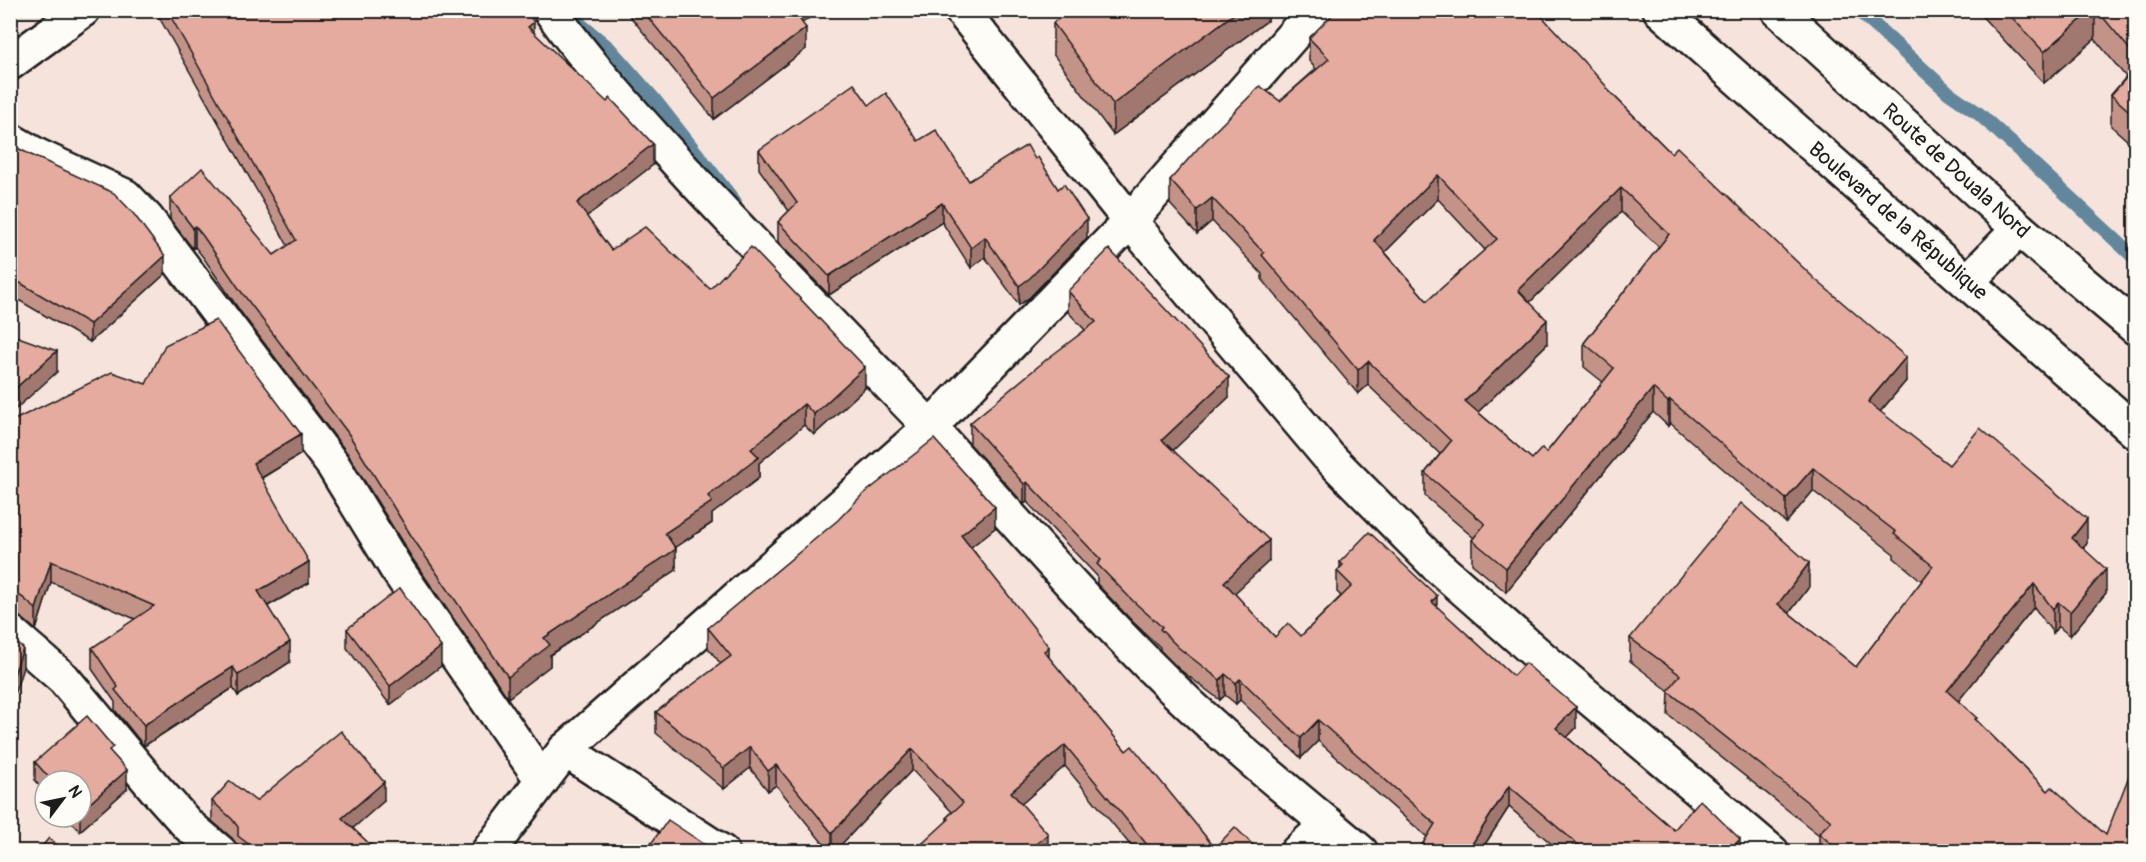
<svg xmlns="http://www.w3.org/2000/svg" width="2146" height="862" viewBox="0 0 2146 862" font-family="Pangolin,sans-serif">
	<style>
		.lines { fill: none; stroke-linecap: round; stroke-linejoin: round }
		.stream { stroke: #62879c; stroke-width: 14 }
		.minor-casing { stroke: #1c1c1c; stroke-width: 38 }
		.major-casing { stroke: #1c1c1c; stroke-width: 38 }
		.minor { stroke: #fdfcf7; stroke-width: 33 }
		.major { stroke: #fdfcf7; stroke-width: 33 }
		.wall { fill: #c49388; stroke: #1c1c1c; stroke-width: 1.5; fill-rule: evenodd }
		.shaded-wall { fill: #a0786f; stroke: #1c1c1c; stroke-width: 1.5 }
		.building { fill: #e4ab9e; stroke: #1c1c1c; stroke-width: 1.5; fill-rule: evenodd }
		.labels { text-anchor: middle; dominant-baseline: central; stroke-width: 5; stroke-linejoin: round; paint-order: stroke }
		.street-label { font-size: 21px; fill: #1c1c1c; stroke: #fdfcf7 }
	</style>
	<rect width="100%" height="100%" fill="#f6e4dc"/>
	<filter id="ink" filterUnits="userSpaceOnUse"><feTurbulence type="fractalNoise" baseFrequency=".0167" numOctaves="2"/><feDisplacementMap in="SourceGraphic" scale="12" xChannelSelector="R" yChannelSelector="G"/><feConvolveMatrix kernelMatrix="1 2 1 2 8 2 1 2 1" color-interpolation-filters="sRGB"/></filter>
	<g filter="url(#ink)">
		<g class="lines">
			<g class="stream">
				<polyline points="1858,10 1949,93 1978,113 2010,142 2136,259"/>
				<polyline points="573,13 581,25 610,49 654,99 735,202"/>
			</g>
			<g class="minor-casing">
				<g id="minor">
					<path d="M550,10C594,72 646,128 697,184C774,266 852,346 930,427L1130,221L1315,10"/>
					<polyline points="961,10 1130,221 1328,456 1435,564 1542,658 1772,852"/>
					<polyline points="10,63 83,10"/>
					<polyline points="10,140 38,156 125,196 147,219 333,465 396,568 542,780"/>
					<polyline points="10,632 64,679 154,787 188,825 220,852"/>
					<polyline points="565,750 722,852"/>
					<path d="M488,852L565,750L930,427C1003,508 1075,591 1152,668C1217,734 1290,792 1361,852"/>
					<polyline points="1297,852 1328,824"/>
				</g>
			</g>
			<g class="major-casing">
				<g id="major">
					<polyline points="1660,10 2136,432"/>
					<polyline points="1778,10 2019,229 2136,328"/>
					<polyline points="1967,282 2019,229"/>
				</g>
			</g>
			<use href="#minor" class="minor"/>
			<use href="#major" class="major"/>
		</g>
		<g class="wall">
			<polygon points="155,10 525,10 534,34 653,165 586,216 611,250 710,289 865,388 814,435 804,425 759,463 759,478 712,514 712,523 675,548 676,570 550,655 550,666 508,698 412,558 348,454 240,311 203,257 195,247 193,249 170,219 170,198 274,255 288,246"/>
			<polygon points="625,10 820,10 802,23 806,49 714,119"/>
			<polygon points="1268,10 1268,20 1113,135 1053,54 1053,23"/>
			<polygon points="1976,10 2136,10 2136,148 2111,126 2111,95 2126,77 2095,39 2044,83"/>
			<path d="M1309,38L1607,89L1671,153L1906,381L1880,412L1949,465L2087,543L2083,548L2106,593L2070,636L2058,626L2053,633L2034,607L1958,701L1977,721L2048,791L2106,835L2136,852H1819V835L1668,715L1669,691L1630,661V638L1809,587L1789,613L1856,667L1922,581L1894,558V554L1813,491L1786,523L1670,423L1668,426L1653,412L1506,592L1472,564V540L1474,538L1425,496V473L1440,454L1368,385L1358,394L1262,279V274L1212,221L1197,234L1170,204V180L1280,101L1316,69L1309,61ZM1438,199L1485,250L1427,301L1385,252ZM1621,212L1659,247L1584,343V367L1603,382L1546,453L1532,459L1478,412L1547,344L1530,302Z"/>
			<polygon points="869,105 918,141 969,181 1035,159 1087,238 1030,297 1019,305 985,257 971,268 942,222 829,295 778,242 778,222 789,211 759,169 759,150"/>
			<polygon points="10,144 165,274 90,342 10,295"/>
			<polygon points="1068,291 1229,397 1173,450 1269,561 1234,593 1275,637 1301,636 1341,596 1337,592 1337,571 1340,568 1340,562 1437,607 1513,676 1576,728 1567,737 1674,830 1740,852 1561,852 1509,807 1480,852 1422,852 1422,845 1427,837 1318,741 1301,758 1240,700 1236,704 1225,695 1220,700 1179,669 1160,650 1160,647 1133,622 1097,584 1097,576 1027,502 1024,504 970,444 970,423 1085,330 1068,312"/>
			<polygon points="10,422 301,454 262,478 309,583 268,606 290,662 238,696 233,688 144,746 115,710 115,702 92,669 92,648 135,619 51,582 36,630 22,618 13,614 10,614"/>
			<polygon points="995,528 971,547 1049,658 1126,751 1215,848 1260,852 1136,852 1065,766 1021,804 1048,852 947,821 947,817 952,812 912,770 834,852 830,852 776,785 768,791 750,768 724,789 656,733 656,712 721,664 708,648 708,628"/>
			<polygon points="347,629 441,666 390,705 347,648"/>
			<polygon points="35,762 127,789 80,831 67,817 81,817 81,781 45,781 45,792 35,781"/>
			<polygon points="212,801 384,801 352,828 378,852 238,852 238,846 232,838 212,821"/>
		</g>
		<g class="shaded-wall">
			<polygon points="792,10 820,10 792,30"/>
			<polygon points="1239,10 1268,10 1268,20 1113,135 1113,104"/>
			<polygon points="2092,10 2095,10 2095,39 2044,83 2044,52"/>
			<polygon points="534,22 534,43 528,27"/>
			<polygon points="806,28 806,49 714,119 714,98"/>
			<polygon points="653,144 653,165 577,224 577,203"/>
			<polygon points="1438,175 1438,199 1374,263 1374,240"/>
			<polygon points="1621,188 1621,212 1518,314 1518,290"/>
			<polygon points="1212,198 1212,221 1197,234 1197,210"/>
			<polygon points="942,203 942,222 829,295 829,276"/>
			<polygon points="1087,219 1087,238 1030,297 1019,305 1019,286"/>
			<polygon points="195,226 195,247 193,249 193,228"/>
			<polygon points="985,237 985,257 971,268 971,248"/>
			<polygon points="165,256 165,274 90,342 90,324"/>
			<polygon points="1547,320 1547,344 1465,425 1465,401"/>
			<polygon points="57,351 57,372 10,414 10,393"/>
			<polygon points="1906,357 1906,381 1868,426 1868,402"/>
			<polygon points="1368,361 1368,385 1358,394 1358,370"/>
			<polygon points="865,367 865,388 814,435 814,414"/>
			<polygon points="1229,377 1229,397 1162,461 1162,440"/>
			<polygon points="1653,388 1653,412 1506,592 1506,568"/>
			<polygon points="1670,400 1670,423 1668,426 1668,402"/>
			<polygon points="804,404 804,425 759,463 759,478 712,514 712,523 665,554 665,533 708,496 751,449"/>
			<polygon points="301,434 301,454 253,483 253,463"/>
			<polygon points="1813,468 1813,491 1786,523 1786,499"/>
			<polygon points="1027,482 1027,502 1024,504 1024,484"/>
			<polygon points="995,507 995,528 961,555 961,535"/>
			<polygon points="2087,519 2087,543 2072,561 2072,538"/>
			<polygon points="1269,540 1269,561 1224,603 1224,582"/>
			<polygon points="676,549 676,570 550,655 550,666 508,698 508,677 544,638"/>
			<polygon points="51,561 51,582 36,630 36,609"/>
			<polygon points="309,562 309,583 258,611 258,591"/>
			<polygon points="1809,563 1809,587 1778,628 1778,604"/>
			<polygon points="2106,569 2106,593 2070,636 2070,612"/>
			<polygon points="2034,584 2034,607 1947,715 1947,691"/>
			<polygon points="1437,596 1437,616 1432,602"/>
			<polygon points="2058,602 2058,626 2053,633 2053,609"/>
			<polygon points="290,642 290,662 238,696 238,675"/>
			<polygon points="441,647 441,666 390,705 390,686"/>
			<polygon points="1049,647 1049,668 1044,651"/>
			<polygon points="23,648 23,668 10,707 10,686"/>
			<polygon points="233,667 233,688 144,746 144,725"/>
			<polygon points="1225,674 1225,695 1220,700 1220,680"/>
			<polygon points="1240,679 1240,700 1236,704 1236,683"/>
			<polygon points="1576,707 1576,728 1556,749 1556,728"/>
			<polygon points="1318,720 1318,741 1301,758 1301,738"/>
			<polygon points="1065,745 1065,766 1011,813 1011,792"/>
			<polygon points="750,747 750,768 724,789 724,768"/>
			<polygon points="912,749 912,770 834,852 832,852 832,833"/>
			<polygon points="776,765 776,785 768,791 768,771"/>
			<polygon points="127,770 127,789 80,831 80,817 81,817 81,811"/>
			<polygon points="384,782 384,801 342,838 342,818"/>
			<polygon points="1509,786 1509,807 1480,852 1467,852"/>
			<polygon points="1048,834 1048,852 1026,852"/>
			<polygon points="1740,839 1740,852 1728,852"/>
		</g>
		<g class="building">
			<polygon points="167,10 525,10 534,22 528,27 607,102 610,98 653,144 577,203 611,250 645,227 710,289 751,247 865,367 814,414 804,404 751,449 759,457 708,496 712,502 665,533 676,549 544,638 550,645 508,677 412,537 348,433 240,290 203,236 195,226 193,228 170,198 202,168 274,255 296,240"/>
			<polygon points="642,10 793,10 806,28 714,98"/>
			<polygon points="1069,10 1239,10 1113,104 1053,23"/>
			<path d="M1337,10H1536L1607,87L1606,88L1671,153L1677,147L1816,280L1906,357L1868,402L1949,465L1980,428L2087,519L2072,538L2106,569L2070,612L2058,602L2053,609L2034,584L1947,691L1977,718L1975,719L2048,791L2052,787L2106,835L2136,758V852H1840L1819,833L1831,821L1668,691L1680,675L1630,638L1741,503L1809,563L1778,604L1856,667L1933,566L1894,534L1896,532L1813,468L1786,499L1670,400L1668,402L1653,388L1506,568L1472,540L1485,524L1425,473L1451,441L1368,361L1358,370L1262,255L1264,253L1212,198L1197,210L1170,180L1200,146L1260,86L1280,101L1329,59L1309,38ZM1438,175L1497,239L1427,301L1374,240ZM1621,188L1669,234L1584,343L1614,368L1546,453L1542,448L1532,459L1465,401L1547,320L1518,290Z"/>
			<polygon points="2005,10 2092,10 2044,52"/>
			<polygon points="2097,10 2136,10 2136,57"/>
			<polygon points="2136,67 2136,117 2111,95"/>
			<polygon points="854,84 869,105 886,93 918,141 936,130 969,181 1027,145 1035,159 1038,157 1058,189 1064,184 1087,219 1030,278 1019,286 985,237 971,248 942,203 829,276 778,222 797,203 759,150"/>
			<polygon points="10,144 29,154 114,193 133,213 165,256 90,324 10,277"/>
			<polygon points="1109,249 1229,377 1162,440 1269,540 1224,582 1275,637 1288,623 1301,636 1352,586 1337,571 1343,565 1340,562 1369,532 1437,596 1432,602 1513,676 1525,663 1576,707 1556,728 1674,830 1700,800 1740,839 1728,852 1581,852 1583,849 1509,786 1467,852 1430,852 1422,845 1435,824 1318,720 1301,738 1240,679 1236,683 1225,674 1220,680 1179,648 1160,629 1162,627 1133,601 1097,564 1101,560 1027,482 1024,484 970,423 1047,359 1096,322 1068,291"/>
			<polygon points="216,320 301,434 253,463 309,562 258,591 290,642 238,675 233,667 144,725 115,690 118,687 92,648 154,606 51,561 36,609 22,597 13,593 10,593 10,529 16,512 10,510 10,422 112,372 146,384 165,345"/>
			<polygon points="10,334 57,351 10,393"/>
			<polygon points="934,439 995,507 961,535 1049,647 1044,651 1126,751 1132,746 1215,848 1235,827 1260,852 1153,852 1065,745 1011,792 1048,834 1026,852 913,852 949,819 947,817 963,803 912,749 832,833 776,765 768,771 750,747 724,768 656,712 731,656 708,628 838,520 861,496"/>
			<polygon points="400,588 441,647 390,686 347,629"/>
			<polygon points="10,637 23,648 10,686"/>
			<polygon points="87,716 113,747 109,750 127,770 81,811 81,781 52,781 35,762"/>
			<polygon points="341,731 384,782 342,818 378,852 246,852 251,846 238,836 238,827 232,819 212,801 230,781 256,801"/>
			<polygon points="668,820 707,846 715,852 645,852"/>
			<polygon points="49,838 65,852 37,852"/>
		</g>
	</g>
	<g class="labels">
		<g class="street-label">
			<text transform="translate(1956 171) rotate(42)">Route de Douala Nord</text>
			<text transform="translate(1898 221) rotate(41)">Boulevard de la République</text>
		</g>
	</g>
	<rect width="2146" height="862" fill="none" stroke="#fdfcf7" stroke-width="36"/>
	<rect x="18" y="18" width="2110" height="826" fill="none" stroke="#1c1c1c" stroke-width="2" filter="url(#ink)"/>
	<g transform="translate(63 799) rotate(58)"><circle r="28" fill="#fdfcf7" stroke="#a3a29f" stroke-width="1.5"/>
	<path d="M0-4.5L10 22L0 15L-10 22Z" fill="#1c1c1c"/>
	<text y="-9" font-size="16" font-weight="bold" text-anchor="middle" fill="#1c1c1c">N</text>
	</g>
</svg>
